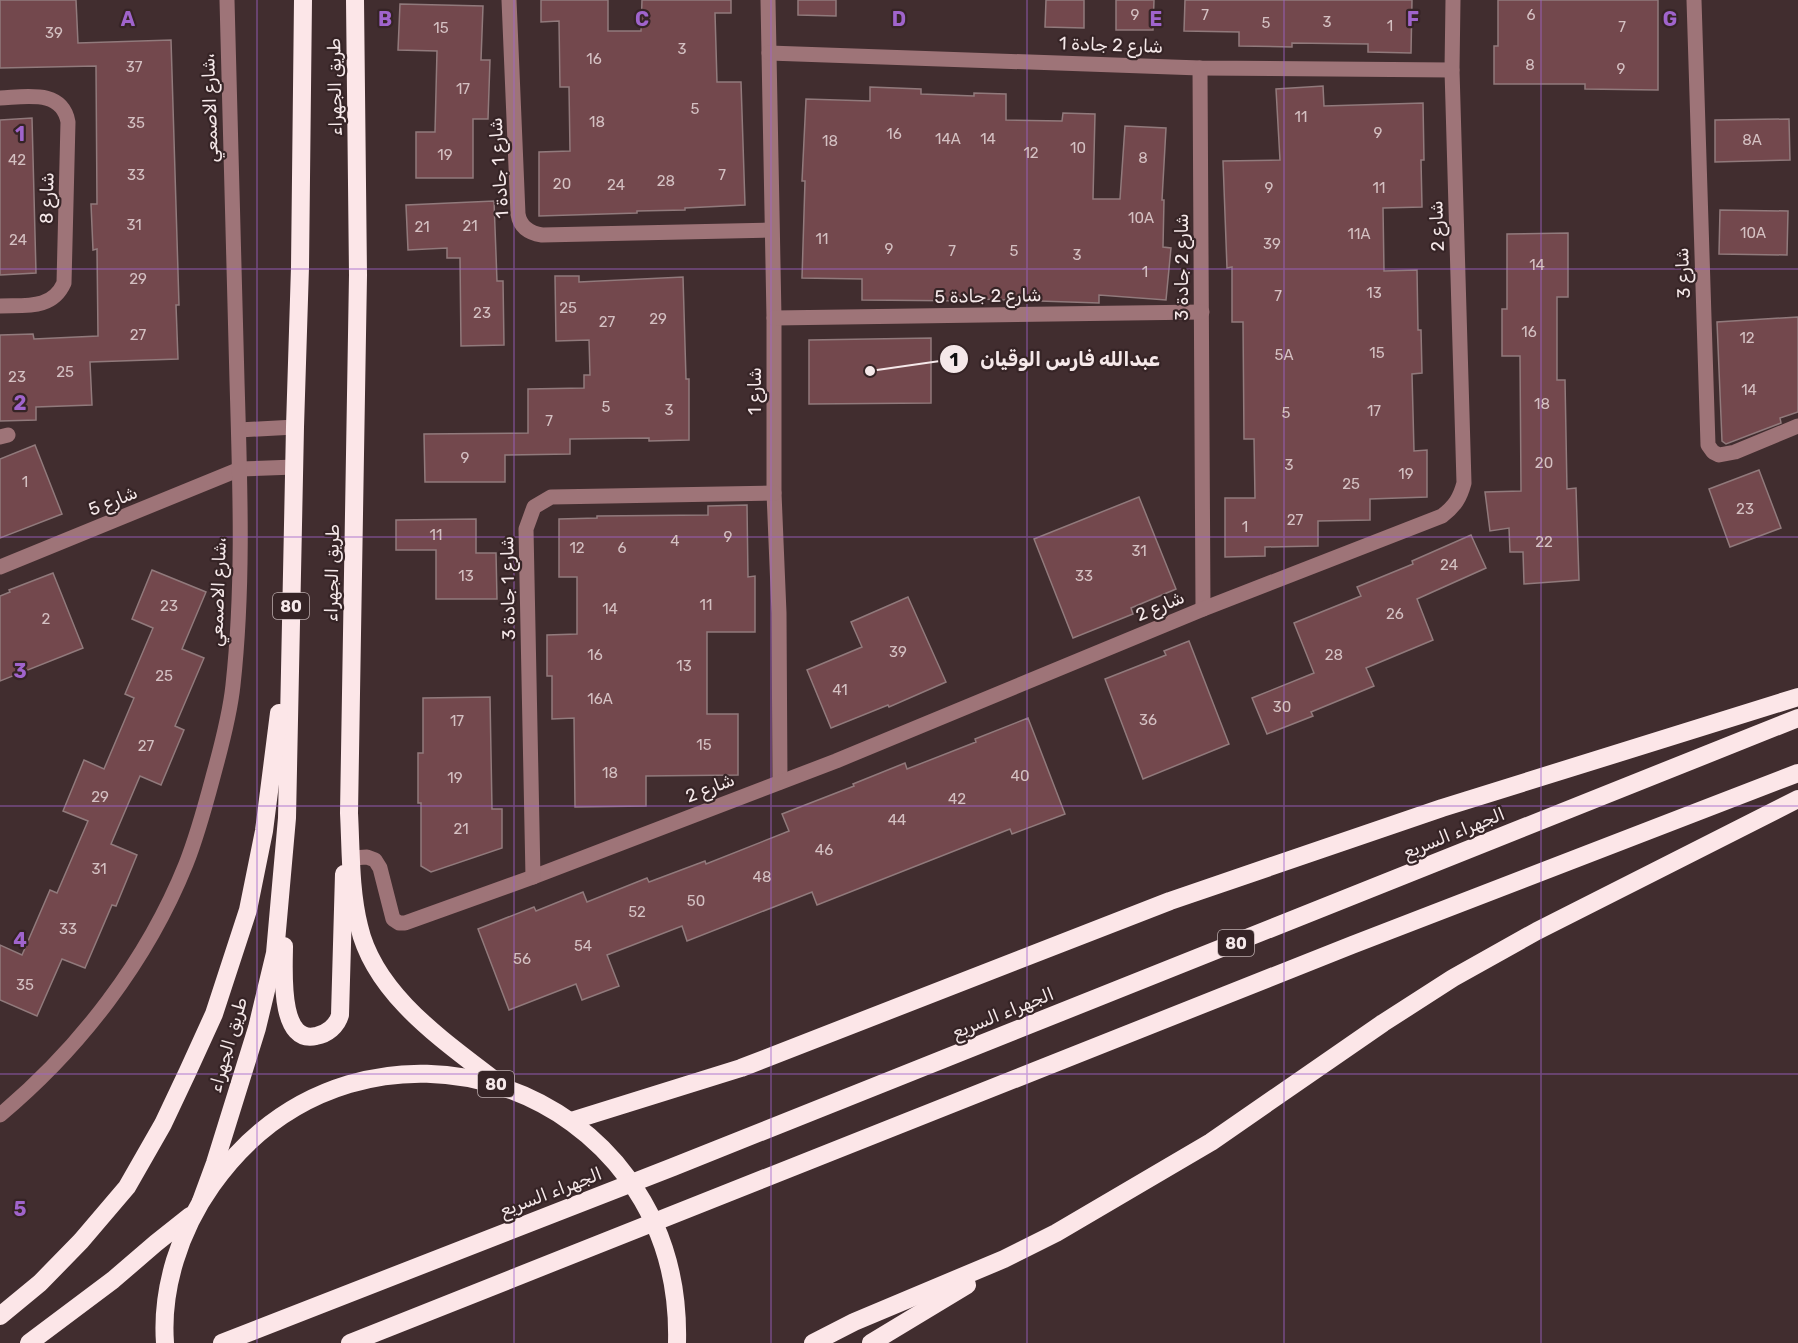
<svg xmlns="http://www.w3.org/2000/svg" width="1798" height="1343" viewBox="0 0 1798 1343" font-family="Rubik,'Noto Naskh Arabic',sans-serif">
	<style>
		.building { fill: #73484d; stroke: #917a7c; stroke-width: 1.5 }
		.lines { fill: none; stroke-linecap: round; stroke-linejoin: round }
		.minor { stroke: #9e7478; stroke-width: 15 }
		.highway { stroke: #fce6e8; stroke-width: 18 }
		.grid { fill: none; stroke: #a064cc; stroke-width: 1.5; stroke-opacity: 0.55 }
		.labels { text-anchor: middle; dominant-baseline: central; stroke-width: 4.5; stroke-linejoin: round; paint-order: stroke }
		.number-label { font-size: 15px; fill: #d4c0c2 }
		.shield { fill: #362426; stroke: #bcadae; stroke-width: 1.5 }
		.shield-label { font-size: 16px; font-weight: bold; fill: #f5e8e9 }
		.street-label { font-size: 18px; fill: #f5e8e9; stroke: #362426 }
		.grid-label { font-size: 20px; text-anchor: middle; font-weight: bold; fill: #a064cc; stroke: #362426; stroke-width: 4.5; stroke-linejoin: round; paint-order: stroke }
		.leader { fill: none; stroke: #f5e8e9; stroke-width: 2 }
		.callout-dot { fill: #f5e8e9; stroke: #362426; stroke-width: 2 }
		.mark-label { font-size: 18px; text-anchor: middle; font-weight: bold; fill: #111 }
		.callout-label { font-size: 20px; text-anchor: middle; font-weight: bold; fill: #f5e8e9; stroke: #362426; stroke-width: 4.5; stroke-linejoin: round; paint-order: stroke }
	</style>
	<rect width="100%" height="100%" fill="#412d2f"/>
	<g class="building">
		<polygon points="0,0 76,0 78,43 171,40 179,305 176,305 178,359 90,362 92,405 36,407 36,420 0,421 0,335 33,334 34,339 98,336 97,249 93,250 91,204 97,204 96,66 0,68"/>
		<polygon points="541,0 608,0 608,31 641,31 642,0 731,0 731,13 715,13 717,82 741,82 745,205 685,208 685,210 637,211 637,213 539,216 539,152 570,151 569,87 560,87 559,21 541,22"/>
		<polygon points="798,0 836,0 836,16 798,15"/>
		<polygon points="1046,0 1084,0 1084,28 1045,27"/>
		<polygon points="1116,0 1154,0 1153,30 1116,30"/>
		<polygon points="1185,0 1412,0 1411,53 1368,52 1368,44 1292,43 1292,47 1239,46 1239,32 1184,31"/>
		<polygon points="1498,0 1658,0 1658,90 1585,89 1585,84 1494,84 1494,46 1498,46"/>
		<polygon points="400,4 483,6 481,60 490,60 488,119 473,119 473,178 416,178 416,132 435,132 437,51 398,50"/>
		<polygon points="1323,86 1324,106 1423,103 1424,160 1421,160 1422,207 1383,208 1384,271 1417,270 1418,330 1421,330 1422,373 1412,374 1414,451 1427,450 1427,497 1370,499 1370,520 1318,521 1318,546 1265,547 1265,556 1225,557 1225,498 1255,498 1254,439 1244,439 1243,322 1232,322 1232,267 1227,268 1223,161 1280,160 1276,89"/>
		<polygon points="870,87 921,89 921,94 974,96 974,93 1006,94 1006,120 1062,121 1063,113 1095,114 1093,199 1120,199 1125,126 1166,128 1162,200 1164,200 1163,247 1171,248 1166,300 1099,295 1099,303 976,299 976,301 862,300 862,279 802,278 805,181 802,181 806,99 870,101"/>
		<polygon points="32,118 36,273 0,275 0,120"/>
		<polygon points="1789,119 1790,160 1715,162 1715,120"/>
		<polygon points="494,201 497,281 503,281 504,345 461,346 460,258 447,258 447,248 408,250 406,205"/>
		<polygon points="1720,210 1788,211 1787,255 1719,254"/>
		<polygon points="1568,233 1568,297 1557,297 1557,380 1565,380 1567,489 1576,488 1579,580 1524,584 1523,552 1510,552 1509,528 1490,531 1485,492 1521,491 1520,356 1502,356 1502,309 1507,309 1507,234"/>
		<polygon points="555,276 579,276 579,282 683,277 686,379 689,379 689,440 649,441 649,438 570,439 570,454 505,455 505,482 425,482 424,434 528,433 528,389 584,388 584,375 590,375 589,340 556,341"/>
		<polygon points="1798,317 1798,412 1780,418 1781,423 1726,444 1722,441 1717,322"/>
		<polygon points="931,338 931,403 809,404 809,340"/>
		<polygon points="35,445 62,514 0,538 0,459"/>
		<polygon points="1759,470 1781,528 1730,547 1709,489"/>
		<polygon points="1139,497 1176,589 1131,608 1133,614 1073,638 1034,539"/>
		<polygon points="747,505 748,577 755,576 755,632 707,632 707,714 738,714 738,775 646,776 646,806 575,807 574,718 552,719 552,676 547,676 547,635 577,634 577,577 559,577 559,519 597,518 597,516 708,515 708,506"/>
		<polygon points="476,519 476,553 496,553 497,599 436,599 436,550 396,550 396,520"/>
		<polygon points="1471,535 1486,568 1417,599 1433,640 1366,668 1374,686 1311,712 1313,716 1267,734 1252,698 1314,673 1294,623 1361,596 1357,587 1413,564 1412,561"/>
		<polygon points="152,570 206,592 182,649 204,658 175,726 184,730 161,785 140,776 111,844 137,855 116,906 112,905 85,968 62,959 37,1016 0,1000 0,945 22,955 50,890 57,893 88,821 63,811 84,760 104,769 134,698 125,694 153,628 132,619"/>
		<polygon points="53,573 83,648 0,681 0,596 10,592 9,590"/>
		<polygon points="908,597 946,682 889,707 888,705 831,728 807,670 862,647 851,622"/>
		<polygon points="1189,641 1229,744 1143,779 1105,679 1166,655 1164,651"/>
		<polygon points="490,697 492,809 502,809 502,848 431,872 421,866 421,803 418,803 418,753 423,753 423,698"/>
		<polygon points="1028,718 1065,814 1012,834 1010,829 817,905 812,892 687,941 682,926 607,955 619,986 582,1000 576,984 509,1010 478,929 534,907 536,911 583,892 587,902 647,878 649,882 705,861 706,864 789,831 782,814 854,786 853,784 905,763 907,769 976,742 975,739"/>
	</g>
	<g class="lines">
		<g class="minor">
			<path d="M509,0L518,214C520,227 529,233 542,235L771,230"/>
			<polyline points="768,0 774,318 774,493 779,613 780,782"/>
			<polyline points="1694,0 1708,445 1713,452 1719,455 1735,452 1798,426"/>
			<polyline points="769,53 1200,68 1452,70"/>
			<polyline points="1200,68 1203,609"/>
			<path d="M0,98C26,97 62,89 68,122L64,283C52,310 25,305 0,306"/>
			<polyline points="774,318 1202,312"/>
			<polyline points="239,430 295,427"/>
			<polyline points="0,437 8,435"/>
			<polyline points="0,567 240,469 295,467"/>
			<path d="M352,858L367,857L375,860L380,868L393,919L399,923H405L533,877L836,761L1203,609L1442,516C1455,506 1460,498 1464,483L1452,70L1453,0"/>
			<polyline points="533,877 526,529 534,507 551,497 774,493"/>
			<path d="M0,1115C80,1048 147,961 186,864C198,834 206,803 214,773C222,744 230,714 233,685C244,584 240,483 237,381C234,254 230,127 227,0"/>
		</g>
		<g class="highway">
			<path d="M355,0L358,275L349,813C351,850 350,890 359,926C375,997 449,1044 502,1086"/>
			<path d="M284,946C284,968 278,1045 316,1036C327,1034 337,1026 340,1015L344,874"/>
			<polyline points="571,1121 741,1068 1170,901 1442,808 1798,697"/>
			<polyline points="201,1201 215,1163 257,1028 275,953 287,818 295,427 300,267 303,0"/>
			<polyline points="0,1316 40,1283 81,1241 127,1187 163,1124 188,1071 214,1014 248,910 264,831 279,713"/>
			<polyline points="29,1343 113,1280 156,1243 190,1216"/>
			<path d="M165,1343C161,1288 180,1230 212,1185C362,974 684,1083 677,1343"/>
			<polyline points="222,1343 673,1167 1798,718"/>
			<polyline points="350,1343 1352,945 1798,773"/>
			<polyline points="813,1343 854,1322 1004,1259 1056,1233 1211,1142 1383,1023 1453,978 1537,931 1798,799"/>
			<polyline points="871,1343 967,1285"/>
		</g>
	</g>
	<path class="grid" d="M257,0V1343M514,0V1343M771,0V1343M1027,0V1343M1284,0V1343M1541,0V1343M0,269H1798M0,537H1798M0,806H1798M0,1074H1798"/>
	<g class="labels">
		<g class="number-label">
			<text x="1135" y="15">9</text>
			<text x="1205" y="15">7</text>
			<text x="1531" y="15">6</text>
			<text x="1327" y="22">3</text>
			<text x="1266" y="23">5</text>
			<text x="1390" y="26">1</text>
			<text x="1622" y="27">7</text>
			<text x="441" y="28">15</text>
			<text x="54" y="33">39</text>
			<text x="682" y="49">3</text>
			<text x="594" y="59">16</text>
			<text x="1530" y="65">8</text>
			<text x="134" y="67">37</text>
			<text x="1621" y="69">9</text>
			<text x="463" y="89">17</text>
			<text x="695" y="109">5</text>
			<text x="1301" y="117">11</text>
			<text x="597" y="122">18</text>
			<text x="136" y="123">35</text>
			<text x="1378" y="133">9</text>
			<text x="894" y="134">16</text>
			<text x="948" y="139">14A</text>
			<text x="988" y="139">14</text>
			<text x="1752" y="140">8A</text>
			<text x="830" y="141">18</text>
			<text x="1078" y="148">10</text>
			<text x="1031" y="153">12</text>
			<text x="445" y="155">19</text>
			<text x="1143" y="158">8</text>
			<text x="17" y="160">42</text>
			<text x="136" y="175">33</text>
			<text x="722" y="175">7</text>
			<text x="666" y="181">28</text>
			<text x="562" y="184">20</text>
			<text x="616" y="185">24</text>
			<text x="1269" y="188">9</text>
			<text x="1379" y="188">11</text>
			<text x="1141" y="218">10A</text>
			<text x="134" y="225">31</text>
			<text x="470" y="226">21</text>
			<text x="422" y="227">21</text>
			<text x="1753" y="233">10A</text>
			<text x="1359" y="234">11A</text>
			<text x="822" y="239">11</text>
			<text x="18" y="240">24</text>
			<text x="1272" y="244">39</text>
			<text x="889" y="249">9</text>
			<text x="952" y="251">7</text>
			<text x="1014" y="251">5</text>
			<text x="1077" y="255">3</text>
			<text x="1537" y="265">14</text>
			<text x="1145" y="272">1</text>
			<text x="138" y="279">29</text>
			<text x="1374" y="293">13</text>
			<text x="1278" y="296">7</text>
			<text x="568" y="308">25</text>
			<text x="482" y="313">23</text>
			<text x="658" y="319">29</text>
			<text x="607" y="322">27</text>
			<text x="1529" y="332">16</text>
			<text x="138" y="335">27</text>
			<text x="1747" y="338">12</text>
			<text x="1377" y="353">15</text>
			<text x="1284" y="355">5A</text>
			<text x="65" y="372">25</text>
			<text x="17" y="377">23</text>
			<text x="1749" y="390">14</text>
			<text x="1542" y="404">18</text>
			<text x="606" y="407">5</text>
			<text x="669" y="410">3</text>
			<text x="1374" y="411">17</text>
			<text x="1286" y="413">5</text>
			<text x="549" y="421">7</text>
			<text x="465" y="458">9</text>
			<text x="1544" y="463">20</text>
			<text x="1289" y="465">3</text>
			<text x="1406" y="474">19</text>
			<text x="25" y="482">1</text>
			<text x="1351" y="484">25</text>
			<text x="1745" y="509">23</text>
			<text x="1295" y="520">27</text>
			<text x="1245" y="527">1</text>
			<text x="436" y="535">11</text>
			<text x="728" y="537">9</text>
			<text x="675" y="541">4</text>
			<text x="1544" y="542">22</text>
			<text x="577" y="548">12</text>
			<text x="622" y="548">6</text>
			<text x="1139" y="551">31</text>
			<text x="1449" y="565">24</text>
			<text x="466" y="576">13</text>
			<text x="1084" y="576">33</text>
			<text x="706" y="605">11</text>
			<text x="169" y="606">23</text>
			<text x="610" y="609">14</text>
			<text x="1395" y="614">26</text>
			<text x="46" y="619">2</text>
			<text x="898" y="652">39</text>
			<text x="595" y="655">16</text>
			<text x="1334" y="655">28</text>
			<text x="684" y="666">13</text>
			<text x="164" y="676">25</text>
			<text x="840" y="690">41</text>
			<text x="600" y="699">16A</text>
			<text x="1282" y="707">30</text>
			<text x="1148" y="720">36</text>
			<text x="457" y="721">17</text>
			<text x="704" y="745">15</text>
			<text x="146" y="746">27</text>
			<text x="610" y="773">18</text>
			<text x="1020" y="776">40</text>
			<text x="455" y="778">19</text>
			<text x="100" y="797">29</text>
			<text x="957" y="799">42</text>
			<text x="897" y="820">44</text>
			<text x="461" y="829">21</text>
			<text x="824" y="850">46</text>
			<text x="99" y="869">31</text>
			<text x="762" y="877">48</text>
			<text x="696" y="901">50</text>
			<text x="637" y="912">52</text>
			<text x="68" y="929">33</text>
			<text x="583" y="946">54</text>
			<text x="522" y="959">56</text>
			<text x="25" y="985">35</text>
		</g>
		<g class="shield">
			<rect x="273" y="593" width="36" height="26" rx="4.5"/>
			<rect x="1218" y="930" width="36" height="26" rx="4.5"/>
			<rect x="478" y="1071" width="36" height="26" rx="4.5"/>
		</g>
		<g class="shield-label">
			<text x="291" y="606">80</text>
			<text x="1236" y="943">80</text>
			<text x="496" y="1084">80</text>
		</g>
		<g class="street-label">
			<text transform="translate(1111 45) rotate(2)">شارع 2 جادة 1</text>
			<text transform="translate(335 87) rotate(-91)">طريق الجهراء</text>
			<text transform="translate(210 108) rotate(-92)">شارع الاصمعي،</text>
			<text transform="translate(499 168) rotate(-94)">شارع 1 جادة 1</text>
			<text transform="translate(47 198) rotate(-89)">شارع 8</text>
			<text transform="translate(1437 226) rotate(-92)">شارع 2</text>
			<text transform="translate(1182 267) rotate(-90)">شارع 2 جادة 3</text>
			<text transform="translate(1683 273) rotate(-92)">شارع 3</text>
			<text transform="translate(988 296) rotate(-1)">شارع 2 جادة 5</text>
			<text transform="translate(755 391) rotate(-90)">شارع 1</text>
			<text transform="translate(113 501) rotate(-22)">شارع 5</text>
			<text transform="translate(332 573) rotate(-89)">طريق الجهراء</text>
			<text transform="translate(508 588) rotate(-91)">شارع 1 جادة 3</text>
			<text transform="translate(218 592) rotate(-88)">شارع الاصمعي،</text>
			<text transform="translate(1160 606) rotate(-23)">شارع 2</text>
			<text transform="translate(710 788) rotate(-21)">شارع 2</text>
			<text transform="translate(1454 833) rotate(-22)">الجهراء السريع</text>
			<text transform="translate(1003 1013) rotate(-22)">الجهراء السريع</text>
			<text transform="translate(228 1045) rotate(-74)">طريق الجهراء</text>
			<text transform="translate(551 1192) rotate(-21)">الجهراء السريع</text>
		</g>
	</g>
	<g class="grid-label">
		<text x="128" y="26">A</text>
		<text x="385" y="26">B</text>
		<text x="642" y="26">C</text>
		<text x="899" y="26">D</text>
		<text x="1156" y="26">E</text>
		<text x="1413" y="26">F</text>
		<text x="1670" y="26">G</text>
		<text x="20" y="141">1</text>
		<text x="20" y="410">2</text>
		<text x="20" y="678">3</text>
		<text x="20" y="947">4</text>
		<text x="20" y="1216">5</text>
	</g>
	<path class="leader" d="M870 371L954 359"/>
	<g class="callout-dot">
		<circle cx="870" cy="371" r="6"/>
		<circle cx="954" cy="359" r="15"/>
	</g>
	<g class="mark-label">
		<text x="954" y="366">1</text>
	</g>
	<g class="callout-label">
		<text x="1070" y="366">عبدالله فارس الوقيان</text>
	</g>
</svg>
